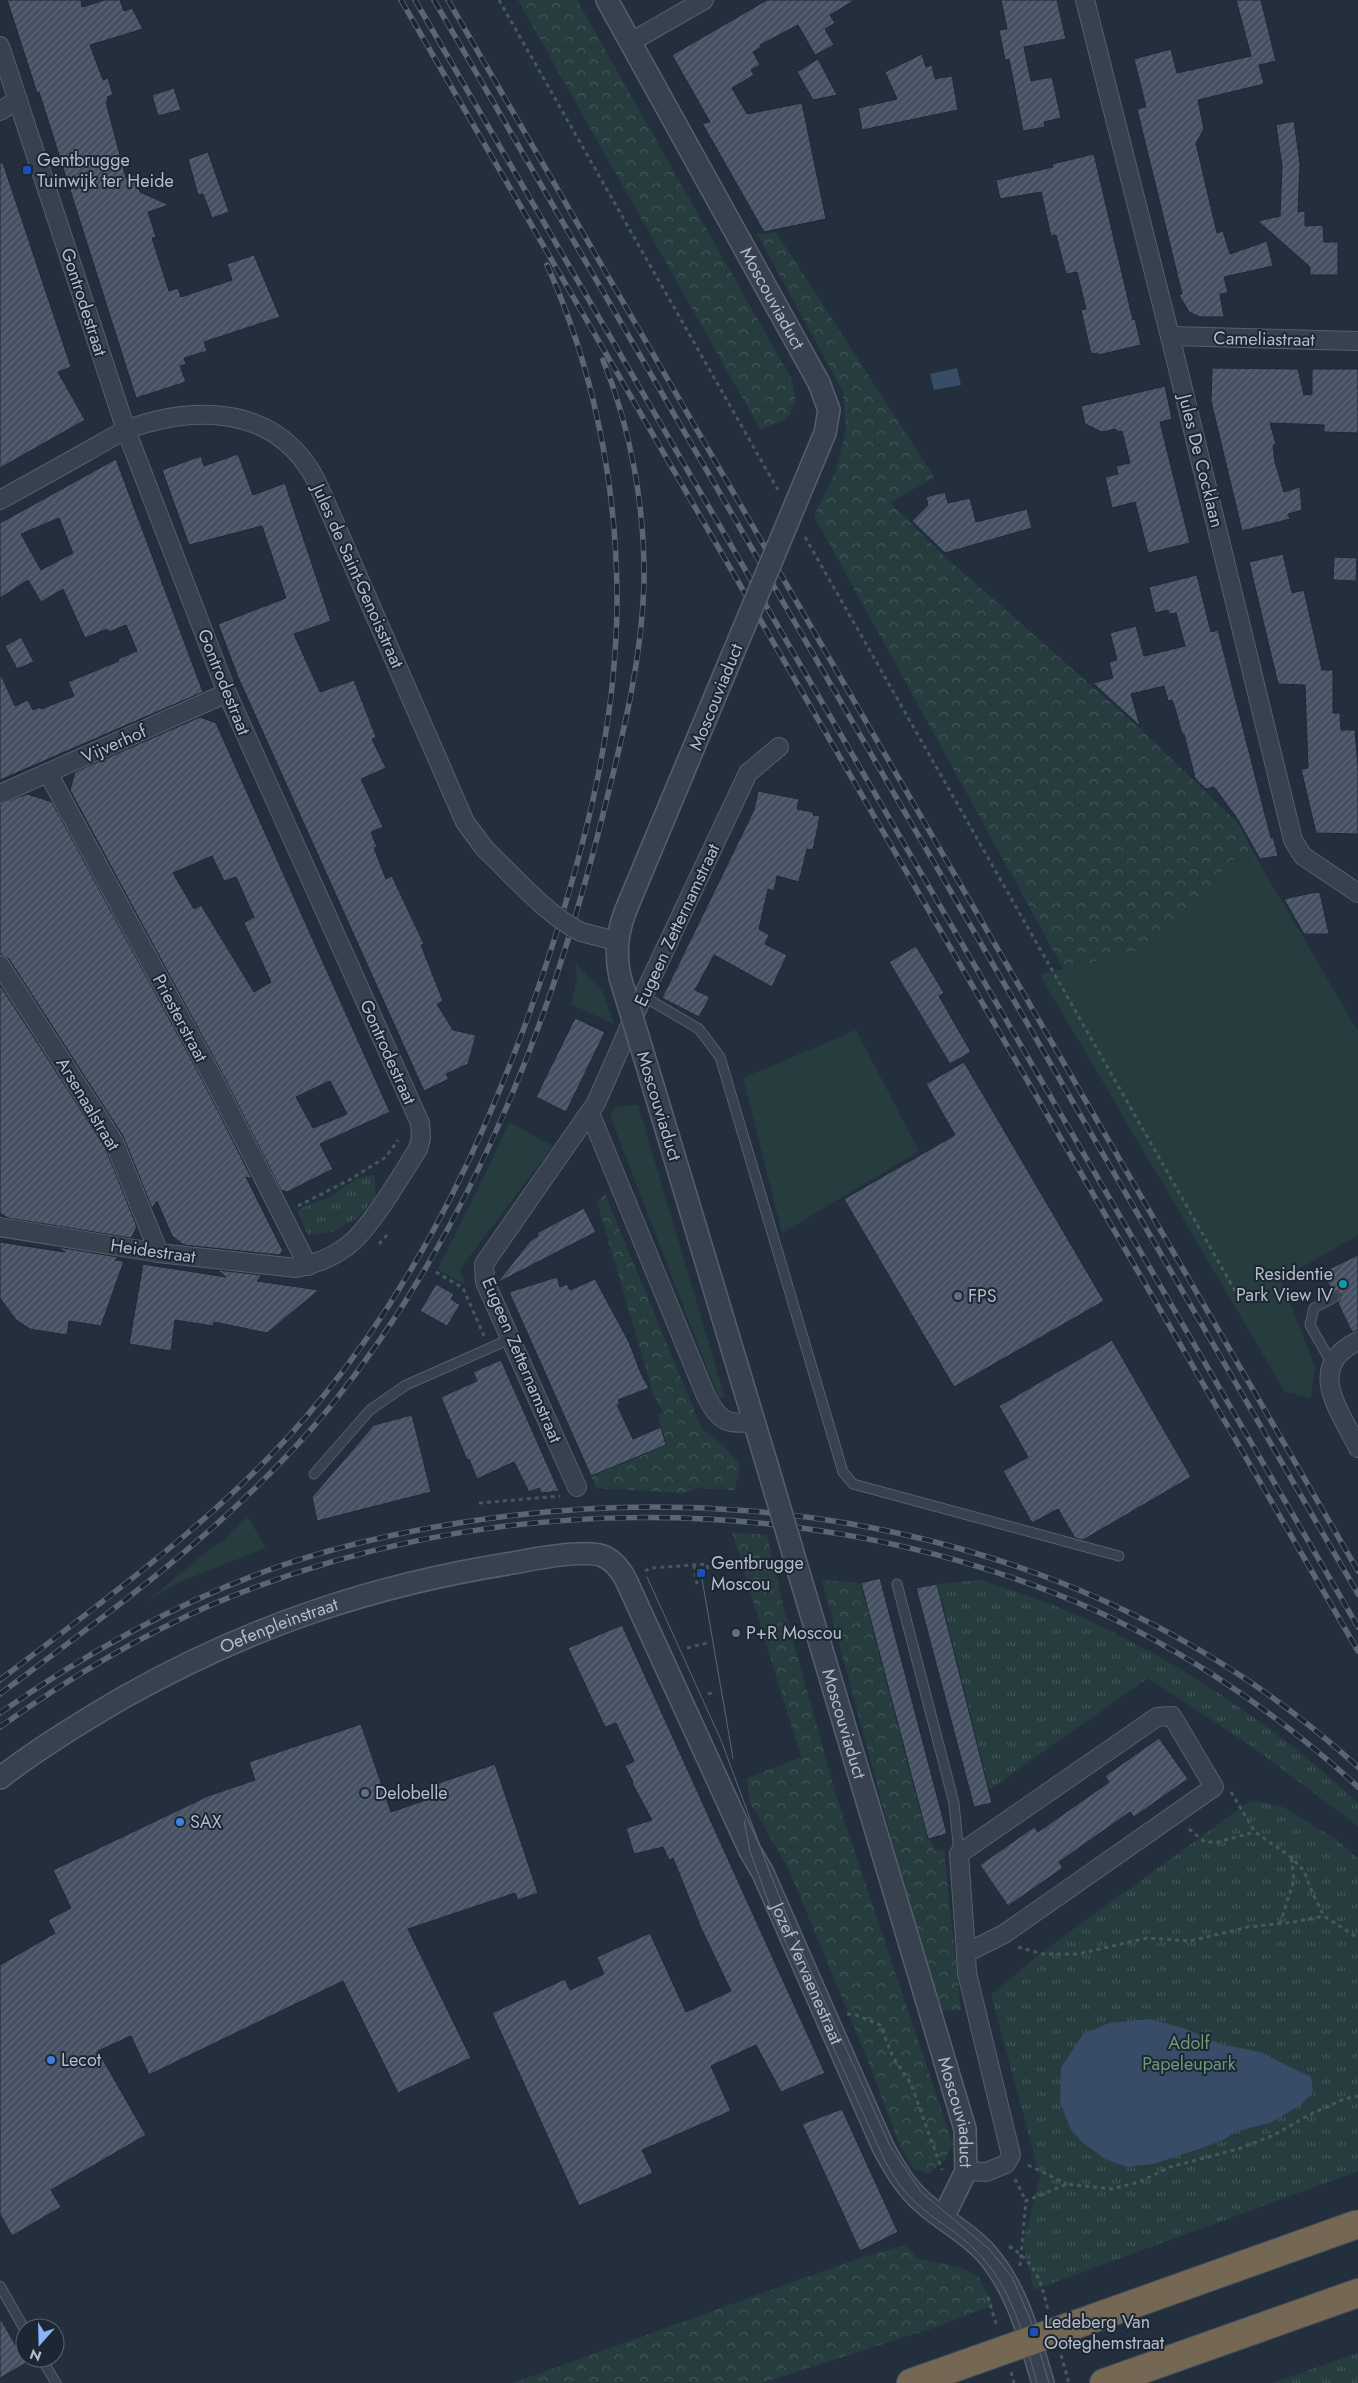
<svg xmlns="http://www.w3.org/2000/svg" width="1358" height="2383" viewBox="0 0 1358 2383" font-family="Jost,sans-serif">
	<style>
		.green { fill: #263c3f }
		.forest { fill: url(#forest-crowns) }
		.park { fill: url(#park-tufts) }
		.water { fill: #394c67 }
		.building { fill: url(#building-hatch); stroke: #1f2835; fill-rule: evenodd }
		.lines { fill: none; stroke-linecap: round; stroke-linejoin: round }
		.service-casing { stroke: #565f6c; stroke-width: 11 }
		.minor-casing { stroke: #565f6c; stroke-width: 20 }
		.tertiary-casing { stroke: #565f6c; stroke-width: 24 }
		.motorway-casing { stroke: #434c59; stroke-width: 30 }
		.path { stroke: #44595c; stroke-width: 3; stroke-dasharray: 4 4; stroke-linecap: butt }
		.service { stroke: #38414e; stroke-width: 9 }
		.minor { stroke: #38414e; stroke-width: 18 }
		.tertiary { stroke: #38414e; stroke-width: 21 }
		.motorway { stroke: #746855; stroke-width: 28 }
		.tram { stroke: #5a6575; stroke-width: 1 }
		.rail-casing { stroke: #5a6575; stroke-width: 5.5 }
		.rail { stroke: #1d2633; stroke-width: 4; stroke-dasharray: 11; stroke-linecap: butt }
		.minor-bridge-casing { stroke: #565f6c; stroke-width: 20; stroke-linecap: butt }
		.tertiary-bridge-casing { stroke: #565f6c; stroke-width: 24; stroke-linecap: butt }
		.motorway-bridge-casing { stroke: #434c59; stroke-width: 30; stroke-linecap: butt }
		.minor-bridge { stroke: #38414e; stroke-width: 18 }
		.tertiary-bridge { stroke: #38414e; stroke-width: 21 }
		.motorway-bridge { stroke: #746855; stroke-width: 28 }
		.transit-dot { fill: #1a4fb4; stroke: #1d2633; stroke-width: 2 }
		.culture-dot { fill: #0f9aa8; stroke: #1d2633; stroke-width: 2 }
		.service-dot { fill: #5c6f8a; stroke: #1d2633; stroke-width: 2 }
		.shop-dot { fill: #3f7fe0; stroke: #1d2633; stroke-width: 2 }
		.labels { text-anchor: middle; dominant-baseline: central; stroke-width: 4; stroke-linejoin: round; paint-order: stroke }
		.poi-label { font-size: 18px; fill: #b4bcc9; stroke: #1d2633; text-anchor: start }
		.street-label { font-size: 18px; fill: #b4bcc9; stroke: #1d2633 }
		.park-label { font-size: 18px; fill: #6b9a76; stroke: #1d2633 }
	</style>
	<defs>
		<pattern id="forest-crowns" width="20" height="18" patternUnits="userSpaceOnUse" patternTransform="scale(1.25)"><rect width="20" height="18" fill="#263c3f"/><path d="M2 6a3 3 0 1 1 6 0M12 15a3 3 0 1 1 6 0" fill="none" stroke="#435659"/></pattern>
		<pattern id="park-tufts" width="24" height="20" patternUnits="userSpaceOnUse" patternTransform="scale(1.25)"><rect width="24" height="20" fill="#263c3f"/><path d="M3 7l-1-3M5 7V3M7 7l1-3M15 17l-1-3M17 17v-4M19 17l1-3" fill="none" stroke="#435659"/></pattern>
		<pattern id="building-hatch" width="6" height="6" patternUnits="userSpaceOnUse" patternTransform="scale(1.25)"><rect width="6" height="6" fill="#455162"/><path d="M-1 1l2-2M0 6l6-6M5 7l2-2" fill="none" stroke="#5d6877"/></pattern>
	</defs>
	<rect width="100%" height="100%" fill="#242f3e"/>
	<g class="green">
		<polygon points="1257,859 1358,1031 1358,1235 1281,1279 1315,1367 1311,1398 1285,1392 1040,975 1155,946 1193,912 1230,860"/>
		<polygon points="575,963 603,992 614,1024 571,1004 577,977"/>
		<polygon points="856,1030 919,1151 782,1233 743,1078"/>
		<polygon points="638,1105 725,1398 719,1399 610,1116 615,1107"/>
		<polygon points="509,1122 553,1146 460,1269 466,1286 438,1269 480,1185"/>
		<polygon points="247,1516 266,1548 175,1584 145,1603 211,1548 223,1541"/>
	</g>
	<g class="forest">
		<polygon points="518,0 577,0 792,380 796,402 786,420 760,429"/>
		<polygon points="776,232 934,477 890,503 943,555 1137,726 1237,822 1257,859 1230,860 1193,912 1155,946 1064,970 814,516 836,470 846,430 843,392 757,234"/>
		<polygon points="605,1194 702,1429 726,1448 740,1465 735,1490 698,1488 682,1493 596,1488 591,1476 666,1445 658,1415 663,1412 654,1396 597,1202"/>
		<polygon points="732,1532 767,1535 783,1604 838,1802 953,2144 945,2159 929,2174 915,2170 901,2149 868,2061 788,1867 750,1803 747,1778 801,1757"/>
		<polygon points="822,1580 861,1583 928,1839 931,1840 934,1851 944,1850 961,2010 938,2011"/>
		<polygon points="905,2245 917,2258 962,2268 979,2277 993,2305 933,2328 761,2383 513,2383 860,2258"/>
	</g>
	<g class="park">
		<polygon points="374,1175 376,1197 357,1218 332,1232 308,1235 297,1210 331,1196 358,1178"/>
		<path d="M981,1580C1005,1588 1030,1596 1053,1605C1166,1652 1269,1720 1358,1803V1826L1251,1746L1148,1678L989,1790L937,1584Z"/>
		<polygon points="1252,1800 1283,1807 1334,1838 1358,1858 1358,2171 1034,2290 1023,2244 1040,2176 991,1995 1042,1952"/>
		<polygon points="1358,2353 1358,2383 1272,2383"/>
	</g>
	<g class="water">
		<polygon points="957,368 961,385 934,390 930,374"/>
		<polygon points="1150,2019 1183,2028 1221,2044 1260,2052 1311,2077 1313,2091 1302,2104 1270,2123 1237,2131 1223,2140 1199,2149 1153,2164 1127,2167 1105,2159 1082,2142 1071,2130 1060,2102 1061,2068 1083,2034 1109,2023"/>
	</g>
	<g class="building">
		<polygon points="7,0 81,0 82,7 105,0 120,0 124,11 132,8 143,29 90,45 103,80 108,78 113,95 107,97 108,101 106,102 126,178 135,175 140,192 169,205 148,212 156,237 152,238 169,291 178,288 181,297 232,280 227,264 254,255 280,317 204,342 207,351 184,358 186,364 180,366 186,382 136,398 39,92 37,93"/>
		<polygon points="767,0 855,0 830,15 835,23 825,29 834,45 815,55 798,25 760,45 761,47 753,52 760,65 751,70 754,75 732,88 747,114 802,103 826,219 764,232 702,123 710,122 672,55"/>
		<polygon points="1001,0 1057,0 1066,39 1024,47 1031,81 1052,77 1061,118 1044,122 1045,127 1023,131 1009,59 1005,60 999,30 1007,29"/>
		<polygon points="1236,0 1261,0 1276,61 1259,65 1264,84 1198,100 1204,129 1196,143 1217,233 1223,231 1230,254 1267,241 1273,266 1224,277 1228,293 1220,294 1224,317 1200,317 1189,312 1179,295 1182,294 1137,109 1146,107 1134,59 1171,49 1177,73 1251,56"/>
		<polygon points="922,54 926,67 932,65 935,79 952,76 958,110 862,130 858,108 897,99 885,72"/>
		<polygon points="818,59 837,95 813,100 797,72"/>
		<polygon points="174,88 181,110 158,116 152,95"/>
		<polygon points="1294,121 1300,164 1298,212 1305,211 1305,226 1323,225 1324,242 1338,242 1338,275 1310,275 1310,267 1258,221 1280,216 1282,166 1276,125"/>
		<polygon points="208,152 229,212 212,218 203,194 198,195 188,159"/>
		<polygon points="1094,154 1133,320 1135,319 1141,345 1098,355 1097,353 1091,354 1081,310 1086,309 1077,272 1066,274 1056,235 1051,236 1041,192 1000,199 996,180 1053,167 1052,164"/>
		<polygon points="0,163 3,163 71,367 58,372 85,420 0,468"/>
		<polygon points="1212,368 1298,369 1304,395 1312,394 1312,369 1358,369 1358,433 1324,432 1324,425 1270,423 1276,444 1273,445 1275,462 1284,492 1300,487 1302,510 1288,514 1290,519 1242,531 1211,401"/>
		<polygon points="1165,386 1172,419 1160,422 1190,543 1148,553 1135,502 1112,508 1105,477 1118,474 1116,466 1130,463 1122,431 1117,432 1116,429 1102,432 1085,424 1081,406"/>
		<polygon points="238,454 253,495 285,483 331,621 294,634 320,692 354,680 376,737 372,739 386,768 361,779 383,827 371,832 377,847 374,848 386,879 392,876 424,944 421,945 443,1001 437,1004 453,1030 476,1035 468,1064 446,1074 449,1079 424,1091 238,677 218,624 286,598 262,526 189,545 162,470 201,456 204,466"/>
		<path d="M116,459L203,692L0,780V673L15,706L28,700L33,710L40,707L41,709L74,696L68,682L119,661L118,659L137,651L126,625L109,632L107,629L85,638L63,589L41,602L28,580L0,598V523ZM59,518L73,553L41,570L21,534Z"/>
		<polygon points="945,492 948,503 970,498 976,522 1027,509 1032,528 945,553 912,521 928,505 926,497"/>
		<polygon points="1283,554 1292,593 1304,590 1322,670 1333,670 1333,713 1340,713 1341,730 1355,730 1358,767 1358,834 1316,833 1301,769 1308,768 1305,685 1278,684 1249,562"/>
		<polygon points="1334,557 1357,558 1356,581 1333,580"/>
		<polygon points="1197,575 1211,632 1218,630 1271,838 1273,837 1278,856 1260,859 1237,818 1214,787 1206,789 1195,778 1184,734 1182,734 1175,708 1172,700 1168,701 1164,686 1131,694 1140,726 1093,683 1113,678 1109,662 1117,660 1110,633 1136,626 1144,656 1185,646 1176,613 1169,614 1168,610 1155,613 1149,587"/>
		<polygon points="21,637 34,662 17,669 5,646"/>
		<path d="M200,717L216,723L390,1112L320,1144L333,1169L287,1192L281,1190L222,1073L70,790L75,772ZM212,856L224,881L236,877L254,917L244,923L271,982L254,992L201,905L194,909L173,873ZM330,1081L347,1114L313,1128L296,1097Z"/>
		<polygon points="758,791 799,799 797,809 813,812 813,815 820,816 813,850 807,849 799,882 777,876 774,891 768,889 759,929 769,935 765,944 787,955 772,987 714,955 695,990 710,997 699,1017 662,998 754,810"/>
		<polygon points="27,794 52,802 204,1083 252,1179 246,1177 283,1251 279,1255 184,1245 172,1236 157,1201 152,1208 123,1136 9,959 0,954 0,804"/>
		<polygon points="1316,892 1320,893 1329,934 1304,934 1284,899"/>
		<polygon points="916,946 944,993 939,996 971,1052 950,1064 889,962"/>
		<polygon points="0,985 105,1147 137,1227 131,1238 8,1218 0,1213"/>
		<polygon points="575,1018 605,1032 566,1112 536,1097"/>
		<polygon points="964,1062 1104,1301 954,1387 844,1199 955,1135 926,1084"/>
		<polygon points="584,1208 596,1232 497,1283 530,1241 538,1236 537,1233"/>
		<polygon points="0,1242 65,1252 57,1247 118,1257 115,1260 124,1261 101,1326 69,1321 67,1335 30,1329 16,1320 0,1298"/>
		<polygon points="1358,1255 1358,1330 1352,1332 1338,1303 1340,1300 1341,1295 1338,1292 1332,1291 1323,1272"/>
		<polygon points="143,1264 226,1277 217,1270 262,1275 257,1281 319,1290 267,1333 214,1322 213,1326 175,1320 171,1351 129,1344"/>
		<polygon points="557,1277 560,1287 567,1284 570,1290 595,1279 629,1342 642,1376 649,1388 618,1400 620,1404 617,1405 633,1439 661,1427 666,1445 591,1476 509,1292"/>
		<polygon points="436,1284 454,1294 451,1299 460,1305 447,1326 420,1311"/>
		<polygon points="1112,1340 1191,1477 1083,1540 1075,1538 1058,1509 1032,1523 1003,1471 1028,1457 999,1406"/>
		<polygon points="501,1360 512,1385 559,1491 542,1493 539,1488 529,1492 514,1462 477,1479 469,1459 467,1460 441,1397 477,1381 473,1372"/>
		<polygon points="412,1415 431,1492 317,1521 312,1497 374,1425"/>
		<polygon points="880,1578 947,1834 928,1839 861,1583"/>
		<polygon points="937,1584 992,1803 974,1807 916,1588"/>
		<polygon points="622,1625 825,2073 781,2092 756,2045 711,2066 731,2111 642,2150 653,2173 579,2206 492,2013 565,1979 570,1990 604,1974 597,1957 650,1933 686,2012 731,1991 701,1928 673,1858 669,1860 663,1847 634,1854 626,1828 652,1820 632,1783 633,1782 625,1766 634,1761 616,1723 605,1727 568,1648"/>
		<polygon points="361,1724 391,1812 437,1796 433,1785 495,1764 538,1893 518,1900 515,1893 408,1929 471,2058 398,2093 343,1981 149,2075 131,2036 98,2051 146,2135 51,2190 61,2207 12,2236 0,2214 0,1965 55,1933 48,1920 71,1908 53,1870 208,1796 255,1780 249,1762"/>
		<polygon points="1159,1738 1188,1779 1134,1817 1130,1812 1059,1862 1063,1868 1008,1906 980,1865 1034,1827 1038,1832 1109,1782 1105,1776"/>
		<polygon points="842,2109 898,2232 860,2251 802,2124"/>
		<polygon points="0,2318 26,2363 0,2378"/>
	</g>
	<g class="lines">
		<g class="service-casing">
			<g id="service">
				<polyline points="643,996 699,1029 720,1057 843,1472 853,1484 1119,1556"/>
				<polyline points="1331,1362 1310,1325 1314,1308 1335,1297"/>
				<polyline points="314,1474 370,1410 406,1385 510,1339"/>
				<polyline points="897,1584 954,1803 959,1854"/>
				<polyline points="0,2286 25,2330"/>
				<polyline points="41,2358 56,2383"/>
			</g>
		</g>
		<g class="minor-casing">
			<g id="minor">
				<polyline points="1085,0 1170,336 1293,840 1303,856 1358,893"/>
				<polyline points="631,42 704,0"/>
				<path d="M0,46L126,430L227,693L420,1123L421,1138L418,1149C401,1175 368,1234 343,1249C330,1258 312,1265 296,1268L159,1253L0,1227"/>
				<polyline points="0,111 18,100"/>
				<polyline points="1170,336 1358,341"/>
				<path d="M0,500C29,484 58,468 86,452C99,445 113,436 126,430C189,406 267,405 308,467C314,475 318,485 322,494L465,822L485,849"/>
				<polyline points="48,773 213,1078 308,1266"/>
				<polyline points="0,794 227,693"/>
				<polyline points="581,932 616,941"/>
				<polyline points="0,965 114,1142 159,1253"/>
				<path d="M590,1113L706,1396C719,1421 726,1425 754,1422"/>
				<path d="M1358,1341C1304,1367 1340,1410 1358,1448"/>
				<polyline points="577,1487 485,1282 484,1264 596,1103 643,996 748,773 779,747"/>
				<polyline points="966,2171 986,2172 1006,2164 1011,2155 967,1973 966,1953 1004,1934 1214,1787 1172,1716 1157,1717 959,1854 966,1953"/>
			</g>
		</g>
		<g class="tertiary-casing">
			<g id="tertiary">
				<path id="s1" d="M607,0L819,383"/>
				<path d="M620,977C615,953 617,935 625,912L732,656"/>
				<polyline points="654,1089 768,1468"/>
				<path id="s2" d="M801,1580L965,2129L966,2171L943,2218"/>
				<path id="s3" d="M0,1778C40,1747 83,1721 126,1696C251,1626 373,1585 513,1563C533,1559 585,1549 603,1556C614,1561 621,1570 626,1580L750,1851L763,1873L883,2147C893,2165 903,2183 917,2197C938,2218 966,2231 985,2252C1018,2289 1029,2337 1043,2383"/>
			</g>
		</g>
		<g class="motorway-casing">
			<g id="motorway">
				<polyline points="911,2383 948,2370"/>
				<polyline points="1104,2383 1358,2293"/>
			</g>
		</g>
		<g class="path">
			<polyline points="499,0 778,490"/>
			<polyline points="805,537 1238,1296"/>
			<polyline points="298,1206 351,1179 386,1157 398,1140"/>
			<polyline points="379,1244 388,1234"/>
			<polyline points="436,1272 463,1288 484,1336"/>
			<polyline points="479,1503 560,1496"/>
			<polyline points="694,1565 697,1584"/>
			<polyline points="645,1571 651,1568 707,1564 708,1571"/>
			<polyline points="687,1648 707,1643"/>
			<polyline points="708,1694 715,1692"/>
			<polyline points="1231,1792 1255,1832 1291,1857 1304,1871 1312,1892 1324,1916 1358,1938"/>
			<polyline points="1189,1829 1205,1842 1218,1842 1255,1832"/>
			<polyline points="1280,1924 1294,1880 1291,1857"/>
			<polyline points="1018,1947 1043,1954 1078,1954 1147,1938 1190,1941 1248,1927 1294,1922 1324,1916"/>
			<polyline points="847,2014 856,2015 880,2025 893,2057 911,2084 942,2170"/>
			<polyline points="1028,2165 1067,2184"/>
			<polyline points="1015,2179 1026,2201"/>
			<path d="M1009,2246C1037,2265 1040,2279 1048,2310"/>
			<polyline points="1020,2266 1026,2201 1067,2184 1112,2189 1139,2182 1170,2167 1238,2149 1274,2135 1309,2115 1344,2099 1358,2096"/>
			<polyline points="988,2297 997,2327"/>
			<polyline points="1061,2355 1069,2383"/>
			<polyline points="1011,2372 1014,2383"/>
		</g>
		<use href="#service" class="service"/>
		<use href="#minor" class="minor"/>
		<use href="#tertiary" class="tertiary"/>
		<use href="#motorway" class="motorway"/>
		<g class="tram">
			<polyline points="701,1573 733,1758"/>
			<polyline points="647,1577 721,1740 770,1873 794,1934 890,2146 921,2192 989,2249 1012,2277 1030,2319 1049,2383"/>
			<path d="M744,1820L750,1851L772,1912L885,2161C893,2176 902,2190 914,2201C933,2220 959,2232 977,2252C1012,2287 1024,2337 1037,2383"/>
		</g>
		<g class="rail-casing">
			<g id="rail">
				<polyline points="401,0 1358,1651"/>
				<polyline points="415,0 1358,1627"/>
				<polyline points="434,0 1358,1594"/>
				<polyline points="448,0 1358,1571"/>
				<path d="M0,1680C113,1593 230,1511 321,1399C424,1273 493,1123 544,971C585,849 618,722 617,593C616,482 593,367 547,265"/>
				<path d="M0,1694C117,1607 237,1521 330,1407C471,1232 555,1015 607,798C625,727 642,656 644,582C645,508 631,429 603,360"/>
				<path d="M0,1713C83,1655 170,1606 266,1571C346,1542 432,1525 517,1515C818,1480 1132,1560 1358,1767"/>
				<path d="M0,1727C66,1680 136,1638 211,1605C474,1492 788,1489 1054,1593C1166,1637 1270,1706 1358,1787"/>
			</g>
		</g>
		<use href="#rail" class="rail"/>
		<g class="minor-bridge-casing">
			<path id="minor-bridge" d="M485,849C516,878 544,913 581,932"/>
		</g>
		<g class="tertiary-bridge-casing">
			<g id="tertiary-bridge">
				<polyline points="732,656 825,433 829,410 819,383"/>
				<polyline points="620,977 654,1089"/>
				<polyline points="768,1468 801,1580"/>
			</g>
		</g>
		<g class="motorway-bridge-casing">
			<polyline id="motorway-bridge" points="948,2370 1358,2224"/>
		</g>
		<use href="#minor-bridge" class="minor-bridge"/>
		<use href="#tertiary-bridge" class="tertiary-bridge"/>
		<use href="#motorway-bridge" class="motorway-bridge"/>
	</g>
	<g class="transit-dot">
		<rect x="22" y="165" width="10" height="10" rx="2.5"/>
		<rect x="696" y="1568" width="10" height="10" rx="2.5"/>
		<rect x="1029" y="2327" width="10" height="10" rx="2.5"/>
	</g>
	<circle class="culture-dot" cx="1343" cy="1284" r="5"/>
	<g class="service-dot">
		<circle cx="958" cy="1296" r="5"/>
		<circle cx="736" cy="1633" r="5"/>
		<circle cx="365" cy="1793" r="5"/>
	</g>
	<g class="shop-dot">
		<circle cx="180" cy="1822" r="5"/>
		<circle cx="51" cy="2060" r="5"/>
	</g>
	<g class="labels">
		<g class="poi-label">
			<text x="37" y="160">Gentbrugge<tspan x="37" dy="21">Tuinwijk ter Heide</tspan></text>
			<text x="1333" y="1274" text-anchor="end">Residentie<tspan x="1333" dy="21">Park View IV</tspan></text>
			<text x="968" y="1296">FPS</text>
			<text x="711" y="1563">Gentbrugge<tspan x="711" dy="21">Moscou</tspan></text>
			<text x="746" y="1633">P+R Moscou</text>
			<text x="375" y="1793">Delobelle</text>
			<text x="190" y="1822">SAX</text>
			<text x="61" y="2060">Lecot</text>
			<text x="1044" y="2322">Ledeberg Van<tspan x="1044" dy="21">Ooteghemstraat</tspan></text>
		</g>
		<g class="street-label">
			<text stroke="none"><textPath href="#s1" startOffset="341">Moscouviaduct</textPath></text>
			<text transform="translate(84 302) rotate(72)">Gontrodestraat</text>
			<text transform="translate(1264 339) rotate(1)">Cameliastraat</text>
			<text transform="translate(1201 461) rotate(76)">Jules De Cocklaan</text>
			<text transform="translate(358 576) rotate(66)">Jules de Saint-Genoisstraat</text>
			<text transform="translate(224 682) rotate(68)">Gontrodestraat</text>
			<text transform="translate(716 697) rotate(-68)">Moscouviaduct</text>
			<text transform="translate(114 744) rotate(-24)">Vijverhof</text>
			<text transform="translate(677 925) rotate(-65)">Eugeen Zetternamstraat</text>
			<text transform="translate(180 1018) rotate(62)">Priesterstraat</text>
			<text transform="translate(388 1052) rotate(66)">Gontrodestraat</text>
			<text transform="translate(88 1104) rotate(59)">Arsenaalstraat</text>
			<text transform="translate(659 1106) rotate(73)">Moscouviaduct</text>
			<text transform="translate(153 1251) rotate(8)">Heidestraat</text>
			<text transform="translate(522 1360) rotate(67)">Eugeen Zetternamstraat</text>
			<text stroke="none"><textPath href="#s3" startOffset="319">Oefenpleinstraat</textPath></text>
			<text stroke="none"><textPath href="#s2" startOffset="150">Moscouviaduct</textPath></text>
			<text stroke="none"><textPath href="#s3" startOffset="1120">Jozef Vervaenestraat</textPath></text>
			<text stroke="none"><textPath href="#s2" startOffset="555">Moscouviaduct</textPath></text>
		</g>
		<g class="park-label">
			<text x="1189" y="2043">Adolf<tspan x="1189" dy="21">Papeleupark</tspan></text>
		</g>
	</g>
	<g transform="translate(40 2343) rotate(200)"><circle r="24" fill="#1d2633" stroke="#59626f"/>
	<path d="M0-4L9 19L0 12L-9 19Z" fill="#8ab4f8"/>
	<text y="-8" font-size="14" font-weight="bold" text-anchor="middle" fill="#b4bcc9">N</text>
	</g>
</svg>
